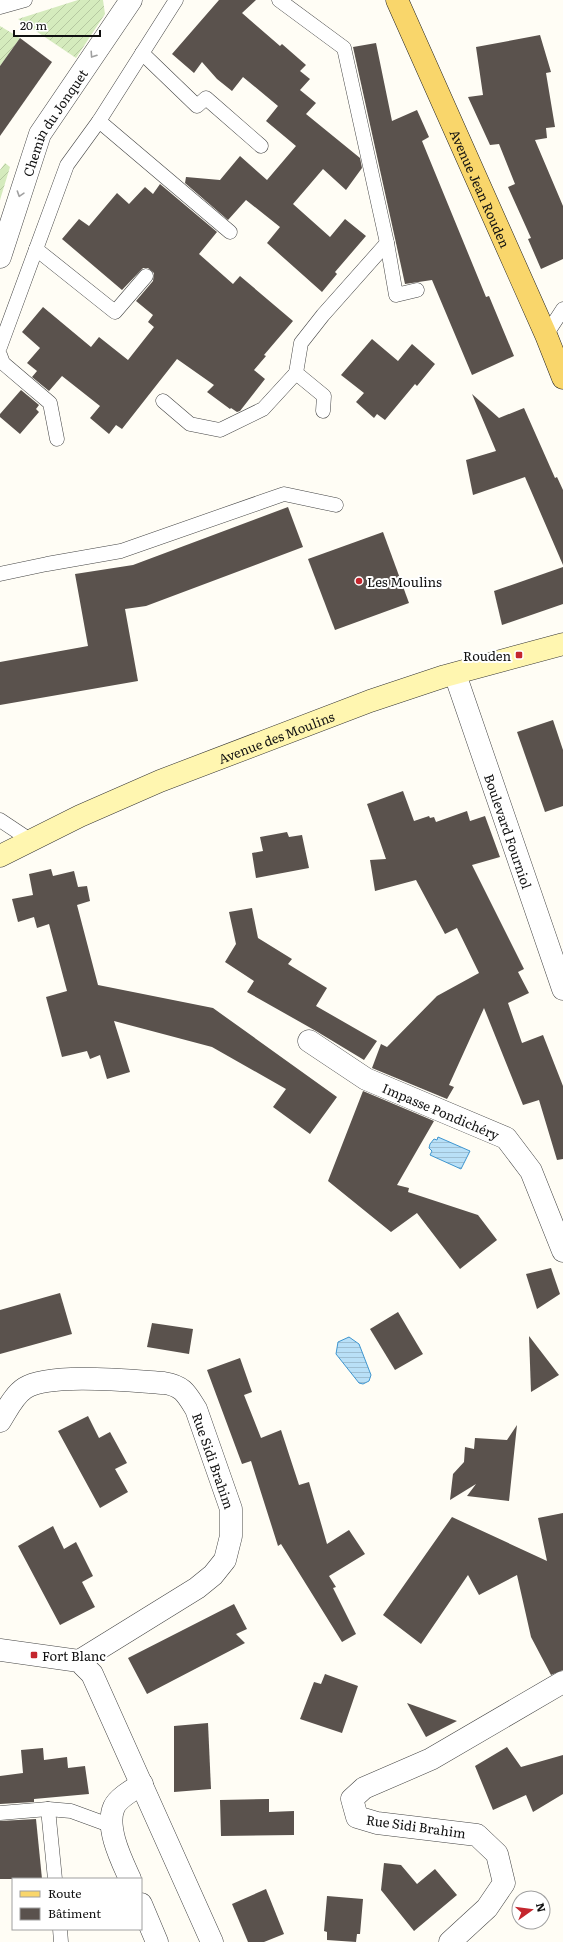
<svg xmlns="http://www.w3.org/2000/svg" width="563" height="1942" viewBox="0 0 563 1942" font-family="Literata,serif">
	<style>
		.garden { fill: url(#garden-furrows) }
		.water { fill: url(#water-rules); stroke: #3f96cf }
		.building { fill: #5a524d }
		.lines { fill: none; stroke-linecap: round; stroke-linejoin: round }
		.lane-casing { stroke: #444; stroke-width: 15 }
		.street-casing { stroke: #444; stroke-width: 23 }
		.secondary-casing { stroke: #333; stroke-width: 23 }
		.primary-casing { stroke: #222; stroke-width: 23 }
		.lane { stroke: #fff; stroke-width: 14 }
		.street { stroke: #fff; stroke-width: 22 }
		.secondary { stroke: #fff6b0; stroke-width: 22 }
		.primary { stroke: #f9d66b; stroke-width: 22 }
		.oneway { stroke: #a0a0a0 }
		.poi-dot { fill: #c4262e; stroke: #fff; stroke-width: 1.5 }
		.labels { text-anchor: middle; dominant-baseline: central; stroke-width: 4; stroke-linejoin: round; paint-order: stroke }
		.street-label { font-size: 13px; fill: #111; stroke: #fff }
		.poi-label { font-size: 13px; fill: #111; stroke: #fff; text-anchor: start }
	</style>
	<defs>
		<pattern id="garden-furrows" width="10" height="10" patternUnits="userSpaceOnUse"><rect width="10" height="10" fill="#d5ebbd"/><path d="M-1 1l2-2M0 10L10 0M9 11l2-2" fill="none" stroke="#b6c8a1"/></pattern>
		<pattern id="water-rules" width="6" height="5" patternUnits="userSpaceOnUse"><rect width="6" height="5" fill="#b9e0f7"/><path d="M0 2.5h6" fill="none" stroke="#9ebfd3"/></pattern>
	</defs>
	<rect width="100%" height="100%" fill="#fffdf5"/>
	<g class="garden">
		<polygon points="78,0 103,0 105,14 76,58 18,19"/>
		<polygon points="0,26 20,38 0,66"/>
		<polygon points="5,163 10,167 0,200 0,170"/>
	</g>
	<g class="water">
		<polygon points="438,1137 470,1151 461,1169 430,1155 432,1151 429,1148 430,1144 434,1139 437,1140"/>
		<polygon points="349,1337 359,1344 371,1375 369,1381 363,1384 359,1383 336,1354 338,1342"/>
	</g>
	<g class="building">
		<polygon points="219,0 256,0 242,13 280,46 282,44 306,65 300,71 310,79 300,90 316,103 306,114 360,158 362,168 346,190 323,169 293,204 330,237 345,219 366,236 335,272 337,274 322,292 267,243 280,227 246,200 228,220 185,183 186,177 220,180 240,156 267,180 296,146 266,121 278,106 243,77 232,91 217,79 202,62 194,73 172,54"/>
		<polygon points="540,35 551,72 546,73 555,127 546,128 547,138 535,140 563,206 563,259 541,269 528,239 531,238 508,187 515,184 499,144 490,145 468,97 483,95 476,47"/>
		<polygon points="20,38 52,62 0,136 0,66"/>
		<polygon points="376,43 392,121 417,110 429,137 422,141 486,297 489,296 514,356 472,375 432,280 405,284 353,47"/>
		<polygon points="160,184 217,232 199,254 233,284 240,276 293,321 264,355 266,356 254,370 265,379 240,411 237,412 231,408 230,409 207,392 214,385 177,359 122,429 116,425 109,434 90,418 100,406 62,376 49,391 32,377 37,371 27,363 40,348 22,332 43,307 91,347 99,337 128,360 154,327 148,322 153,315 136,301 153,281 154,273 148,268 143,268 122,290 62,239 79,219 89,226 117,193 129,204 145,187 153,194"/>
		<polygon points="372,339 398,361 412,344 435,364 417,386 415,384 385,420 377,414 374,418 356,402 364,393 341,375"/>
		<polygon points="21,390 39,405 36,409 39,412 20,434 0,417 0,414"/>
		<polygon points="472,394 499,418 524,408 555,478 557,477 563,490 563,565 525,477 473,495 466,460 496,451"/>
		<polygon points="288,507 303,547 146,606 125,609 138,681 0,705 0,662 88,646 75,574 133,565"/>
		<polygon points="383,532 409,603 335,630 308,559"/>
		<polygon points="563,567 563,604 502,625 494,591"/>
		<polygon points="553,720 563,750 563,806 545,812 517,732"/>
		<polygon points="403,791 414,821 429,816 430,818 434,817 436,822 467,811 470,821 485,816 500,857 472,865 524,969 518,972 529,993 508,1003 522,1043 543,1035 563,1086 563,1159 557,1160 539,1100 523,1105 484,1008 449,1085 454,1087 447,1099 372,1068 381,1044 387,1047 437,996 479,973 457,928 445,934 416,880 375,891 370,860 386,859 367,804"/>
		<polygon points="287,832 289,837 302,835 309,868 256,878 252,853 263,851 260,837"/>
		<polygon points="51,869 53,876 74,871 78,887 87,886 90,901 77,905 98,985 213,1008 337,1097 310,1134 273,1107 286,1089 212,1047 114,1021 130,1072 107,1079 100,1055 90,1059 87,1051 62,1057 46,997 67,991 49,924 37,928 34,917 18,922 12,899 33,895 29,874"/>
		<polygon points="252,908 258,938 292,959 288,964 327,988 316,1006 377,1041 364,1060 316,1031 247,992 254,981 225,962 236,944 229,912"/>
		<polygon points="363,1091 434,1121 397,1185 409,1188 408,1192 478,1215 497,1240 460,1269 417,1213 391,1232 328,1181"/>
		<polygon points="551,1268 560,1294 537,1309 526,1274"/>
		<polygon points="60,1293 72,1334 0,1354 0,1310"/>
		<polygon points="398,1312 423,1354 395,1370 370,1329"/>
		<polygon points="152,1323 193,1329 189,1354 147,1347"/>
		<polygon points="529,1336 559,1375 531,1392"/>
		<polygon points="240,1358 252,1392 244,1395 261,1438 281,1430 299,1485 309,1482 327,1544 349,1530 365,1554 329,1576 336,1587 333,1588 356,1634 342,1642 281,1544 278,1546 251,1461 242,1464 207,1370"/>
		<polygon points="88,1416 99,1438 110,1432 127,1463 115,1469 128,1492 100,1508 58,1431"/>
		<polygon points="517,1425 509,1501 467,1496 476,1484 450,1500 453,1474 464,1462 465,1447 474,1449 475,1438 507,1440"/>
		<polygon points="563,1513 563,1670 551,1675 531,1637 517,1575 479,1595 468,1575 421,1644 383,1615 452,1517 547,1561 538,1518"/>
		<polygon points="53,1526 64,1549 76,1542 93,1576 82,1582 95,1607 60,1625 18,1546"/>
		<polygon points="234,1604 247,1629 236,1634 245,1643 147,1694 128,1658"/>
		<polygon points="325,1674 358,1686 342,1733 300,1719 314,1682 321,1684"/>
		<polygon points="407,1703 457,1721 426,1737"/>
		<polygon points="208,1723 211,1789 174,1792 174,1726"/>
		<polygon points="507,1747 521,1767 563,1755 563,1794 533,1812 526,1795 493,1810 475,1766"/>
		<polygon points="43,1748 44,1760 67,1757 68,1768 85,1766 89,1794 34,1799 34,1802 0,1804 0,1776 23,1773 21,1750"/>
		<polygon points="269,1799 269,1812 294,1811 294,1835 221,1836 220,1800"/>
		<polygon points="36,1819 42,1879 0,1879 0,1821"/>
		<polygon points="384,1863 401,1865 417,1884 435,1869 457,1895 414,1931 381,1890"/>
		<polygon points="266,1889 284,1934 264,1942 248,1942 232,1904"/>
		<polygon points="327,1896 363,1899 360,1934 357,1934 356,1942 327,1940 327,1932 324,1931"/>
	</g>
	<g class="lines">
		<g class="lane-casing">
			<g id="lane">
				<polyline points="279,0 344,48 387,243 396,295 417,290"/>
				<polyline points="0,7 25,0"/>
				<polyline points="142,53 197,106 206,98 261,146"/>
				<polyline points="99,121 230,232"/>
				<polyline points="36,249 115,312 146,276"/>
				<polyline points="546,335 563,309"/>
				<polyline points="0,347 67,165 99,121 176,0"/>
				<polyline points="0,355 3,363 50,403 57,439"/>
				<polyline points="163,401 190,424 220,430 263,409 296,373"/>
				<polyline points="323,411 324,396 296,373 301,343 323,315 387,243"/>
				<polyline points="0,574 47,564 121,551 284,494 336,505"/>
				<polyline points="0,820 30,840"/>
				<polyline points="48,1809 55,1879"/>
				<polyline points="0,1813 48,1809 71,1811 112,1826"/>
				<polyline points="60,1929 61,1942"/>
			</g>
		</g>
		<g class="street-casing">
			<g id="street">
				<path id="s1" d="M0,257L40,134L131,0"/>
				<path id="s2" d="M455,674L563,989"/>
				<path id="s3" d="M309,1041L366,1079L506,1138L531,1171L563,1251"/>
				<path id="s4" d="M0,1421C7,1410 14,1395 25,1388C50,1372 133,1381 164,1383C183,1386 186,1393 196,1409L231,1509V1536L225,1560L213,1575L197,1588L79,1661"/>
				<polyline points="0,1650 79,1661 92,1674 212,1942"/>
				<path d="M130,1879C122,1861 105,1828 114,1807C118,1798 134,1789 142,1784"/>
				<polyline points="141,1904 157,1942"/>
				<polyline points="450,1942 487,1908 504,1883 497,1854 477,1835 377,1823 357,1817 352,1799 364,1788 431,1759 563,1682"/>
			</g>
		</g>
		<g class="secondary-casing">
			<g id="secondary">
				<path id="s5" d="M0,856L80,816L160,781L370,701L445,676L563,644"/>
			</g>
		</g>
		<g class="primary-casing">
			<g id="primary">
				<path id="s6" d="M397,0L546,335L563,378"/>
			</g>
		</g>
		<use href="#lane" class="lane"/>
		<use href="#street" class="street"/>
		<use href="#secondary" class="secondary"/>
		<use href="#primary" class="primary"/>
	</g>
	<defs><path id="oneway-chevron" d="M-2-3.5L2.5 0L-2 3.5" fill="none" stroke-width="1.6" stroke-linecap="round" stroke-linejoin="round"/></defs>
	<g class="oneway">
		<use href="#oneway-chevron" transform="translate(93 55) rotate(124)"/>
		<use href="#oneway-chevron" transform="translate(20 194) rotate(108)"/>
	</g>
	<g class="poi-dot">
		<circle cx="359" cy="581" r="4"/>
		<rect x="515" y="651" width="8" height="8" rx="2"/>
		<rect x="30" y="1651" width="8" height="8" rx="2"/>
	</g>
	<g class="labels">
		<g class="street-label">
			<text stroke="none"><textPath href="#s1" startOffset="146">Chemin du Jonquet</textPath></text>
			<text stroke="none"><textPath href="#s6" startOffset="206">Avenue Jean Rouden</textPath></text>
			<text stroke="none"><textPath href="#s5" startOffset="301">Avenue des Moulins</textPath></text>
			<text stroke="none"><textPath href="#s2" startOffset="166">Boulevard Fourniol</textPath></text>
			<text stroke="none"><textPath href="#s3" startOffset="150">Impasse Pondichéry</textPath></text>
			<text stroke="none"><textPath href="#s4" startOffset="280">Rue Sidi Brahim</textPath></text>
			<text transform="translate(416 1826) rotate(8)">Rue Sidi Brahim</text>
		</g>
		<g class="poi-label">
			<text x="367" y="581">Les Moulins</text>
			<text x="511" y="655" text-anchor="end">Rouden</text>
			<text x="42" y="1655">Fort Blanc</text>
		</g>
	</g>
	<rect x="12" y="1878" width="130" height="52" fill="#ffffff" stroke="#a0a0a0"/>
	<rect x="20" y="1891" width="20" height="6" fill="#f9d66b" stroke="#a0a0a0"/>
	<text x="48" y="1898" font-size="12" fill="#111111">Route</text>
	<rect x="20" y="1908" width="20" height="12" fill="#5a524d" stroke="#a0a0a0"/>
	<text x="48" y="1918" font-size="12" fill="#111111">Bâtiment</text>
	<g transform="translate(531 1910) rotate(76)"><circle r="19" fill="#ffffff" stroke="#a0a0a0"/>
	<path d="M0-3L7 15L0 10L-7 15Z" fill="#c4262e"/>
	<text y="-6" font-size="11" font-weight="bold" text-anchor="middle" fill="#111111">N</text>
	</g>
	<path d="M14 30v6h86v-6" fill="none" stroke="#111111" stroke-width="2"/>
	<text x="20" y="30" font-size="12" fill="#111111" stroke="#ffffff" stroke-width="3" paint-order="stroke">20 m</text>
</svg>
